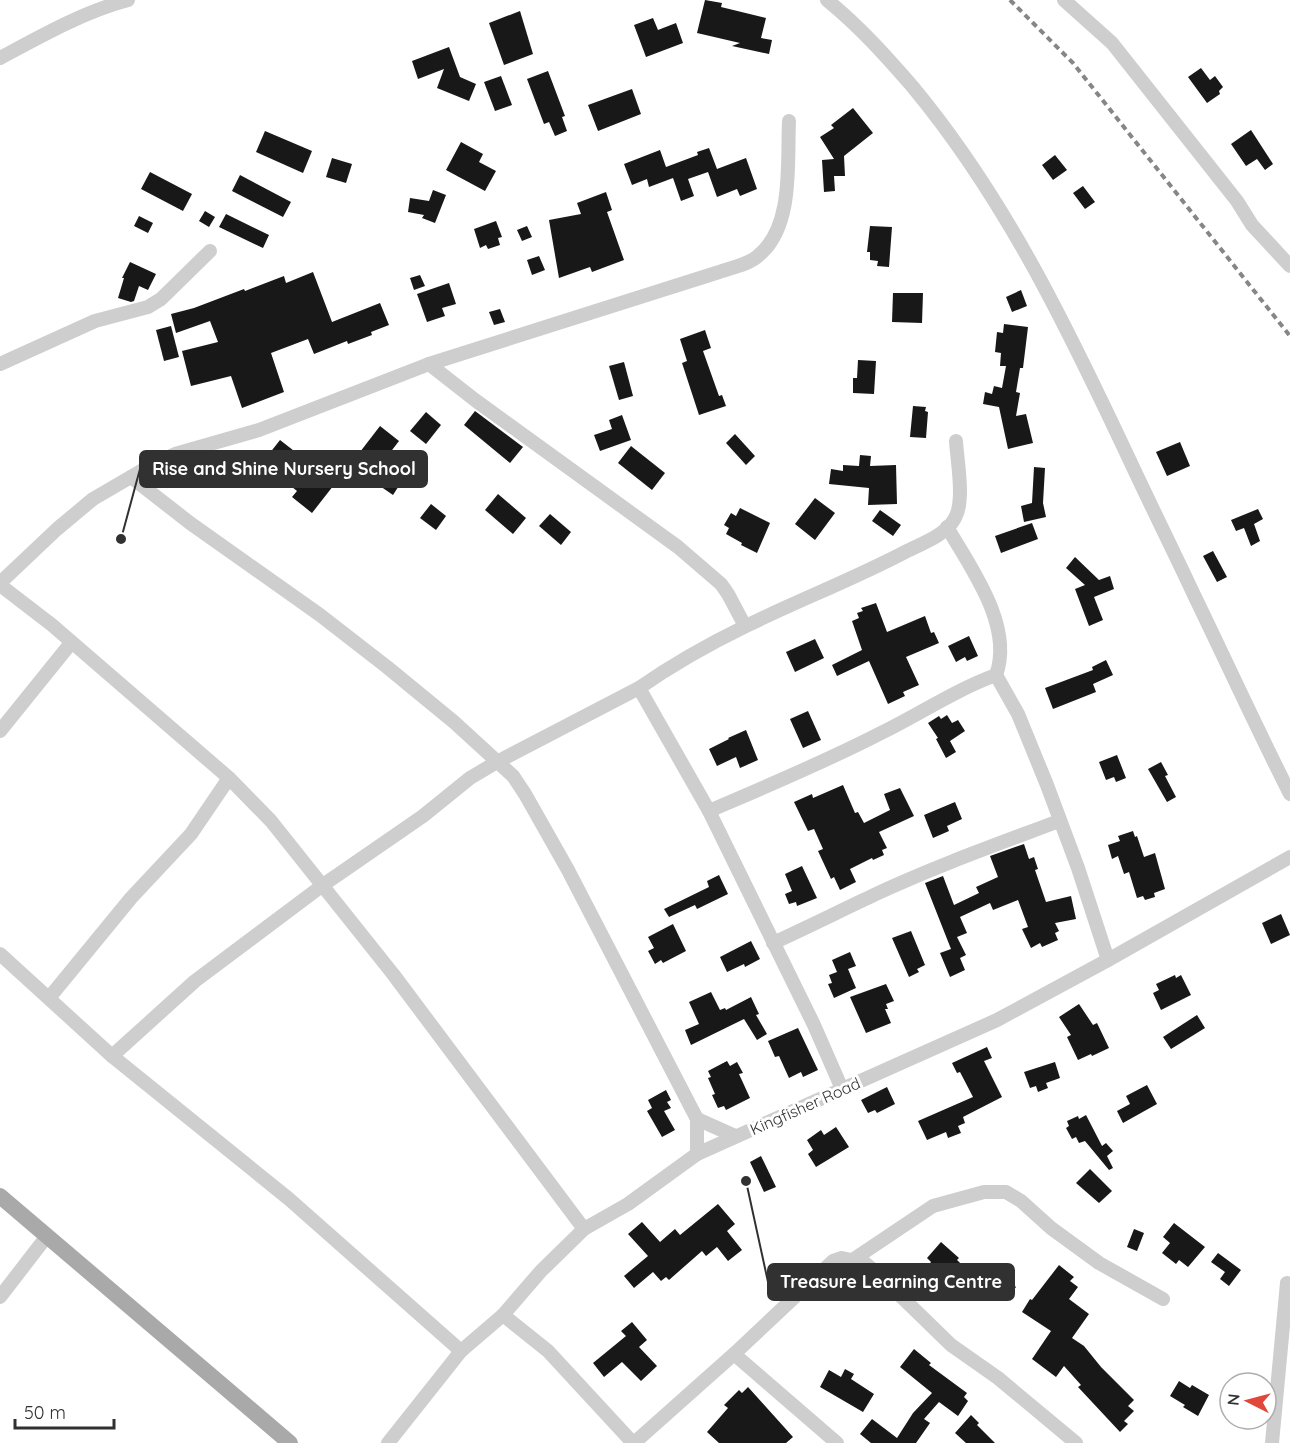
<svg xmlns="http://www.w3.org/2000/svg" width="1290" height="1443" viewBox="0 0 1290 1443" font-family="Quicksand,sans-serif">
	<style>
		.building { fill: #181818 }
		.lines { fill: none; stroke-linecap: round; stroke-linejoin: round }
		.minor { stroke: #cecece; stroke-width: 14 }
		.major { stroke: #a9a9a9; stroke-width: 16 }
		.rail { stroke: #868686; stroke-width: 4; stroke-dasharray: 6 4.5; stroke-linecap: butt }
		.labels { text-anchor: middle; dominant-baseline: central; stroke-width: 6; stroke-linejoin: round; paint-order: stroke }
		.street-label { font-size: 16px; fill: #313131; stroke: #fff }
		.leader { fill: none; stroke: #313131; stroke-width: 2 }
		.callout-dot { fill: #313131; stroke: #fff; stroke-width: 2 }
		.callout { fill: #313131; stroke: #313131; stroke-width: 2 }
		.callout-label { font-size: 18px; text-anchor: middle; font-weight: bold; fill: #fff }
	</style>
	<rect width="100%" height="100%" fill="#fff"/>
	<g class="building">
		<polygon points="705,0 722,3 721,7 766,18 761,38 772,40 769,54 732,46 740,43 697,33"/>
		<polygon points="520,11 533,54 504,65 489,23"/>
		<polygon points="653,18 658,30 676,23 683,43 646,57 634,25"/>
		<polygon points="449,47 460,77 476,84 469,101 437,88 444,69 418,79 412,61"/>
		<polygon points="1201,68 1210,80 1215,76 1223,87 1219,91 1220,94 1207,103 1188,77"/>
		<polygon points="548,71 565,116 562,117 567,131 555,136 549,122 544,124 527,79"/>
		<polygon points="501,76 512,105 495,111 484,82"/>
		<polygon points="632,89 641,114 598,131 588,105"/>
		<polygon points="853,108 873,133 844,156 845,176 834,176 835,191 824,192 822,160 834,159 820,137 834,128 831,125"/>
		<polygon points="1251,130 1273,164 1265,170 1257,159 1246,166 1231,144"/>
		<polygon points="265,131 312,151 303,173 256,152"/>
		<polygon points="461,142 483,154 479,162 496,171 485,191 446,170"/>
		<polygon points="709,148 717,169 746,158 757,189 740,196 737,189 717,197 708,172 688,179 694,196 681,201 673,178 649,187 647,179 632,185 624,164 660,150 666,167 698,155 697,152"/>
		<polygon points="1055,155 1067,170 1053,180 1042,165"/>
		<polygon points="332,158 352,164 346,183 326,177"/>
		<polygon points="150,172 192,194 183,211 141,189"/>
		<polygon points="240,175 291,202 283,217 232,191"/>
		<polygon points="1083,186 1095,202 1085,209 1073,193"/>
		<polygon points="433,190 446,195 435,223 422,218 424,215 408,212 410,198 429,201"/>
		<polygon points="606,192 612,210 607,212 624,260 592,272 590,267 559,278 549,220 581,214 577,203"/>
		<polygon points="205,211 215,217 209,227 199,221"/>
		<polygon points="226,214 269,235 263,248 219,227"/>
		<polygon points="139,216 153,223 148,233 134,226"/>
		<polygon points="496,221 502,237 498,238 500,245 488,249 486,245 480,248 474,229"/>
		<polygon points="527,226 532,237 522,241 517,230"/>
		<polygon points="870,226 892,227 889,267 877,266 878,261 870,260 870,252 867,252"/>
		<polygon points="539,256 545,270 532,275 527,260"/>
		<polygon points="130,262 156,274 148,290 139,286 134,301 131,302 118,298 124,278 122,278"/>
		<polygon points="313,272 332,322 380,303 389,325 371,332 372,335 348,344 347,341 314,354 308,339 271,353 284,392 242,408 231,376 191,386 182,351 218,342 210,321 176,333 171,314 194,308 244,289 245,291 284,276 286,283"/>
		<polygon points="420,275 425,286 414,290 410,278"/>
		<polygon points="449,283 456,304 442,308 445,316 427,322 417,294"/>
		<polygon points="1021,290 1027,306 1012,312 1006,297"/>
		<polygon points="893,293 923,293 922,323 892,322"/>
		<polygon points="500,309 505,322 494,325 489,312"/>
		<polygon points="1004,324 1028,327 1023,368 1020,368 1016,392 1020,393 1016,416 1026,414 1033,443 1008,449 999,407 983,404 985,392 992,394 994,386 1002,388 1006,366 1000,366 1001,353 995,352 997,332 1003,333"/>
		<polygon points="171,326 179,357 164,361 156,330"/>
		<polygon points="705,330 711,348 703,351 719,396 722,395 726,406 699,415 682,363 687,361 680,339"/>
		<polygon points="858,360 876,361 874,394 853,393 853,378 857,378"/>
		<polygon points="624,362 633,396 619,400 609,366"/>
		<polygon points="913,406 926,407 925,411 928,412 926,438 910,437"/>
		<polygon points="475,411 523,447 510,463 464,425"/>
		<polygon points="426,412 441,425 426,444 410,431"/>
		<polygon points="622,415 631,440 600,451 594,435 612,429 609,420"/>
		<polygon points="380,426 399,441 379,467 360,452"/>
		<polygon points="735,434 755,456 746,465 726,443"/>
		<polygon points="280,440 316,468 317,465 337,481 312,513 292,497 297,491 262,463"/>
		<polygon points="1180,442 1190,466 1167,476 1156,452"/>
		<polygon points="631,446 665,473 652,490 618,463"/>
		<polygon points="860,455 871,456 870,466 896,465 897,504 868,505 869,488 829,484 831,469 843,471 843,465 859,466"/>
		<polygon points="1034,467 1045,468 1043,503 1046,517 1024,522 1021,506 1032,503"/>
		<polygon points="386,470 402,481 393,495 377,484"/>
		<polygon points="498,494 526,518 513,534 485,510"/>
		<polygon points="815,498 835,513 815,540 795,524"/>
		<polygon points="431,504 446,516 436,530 420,518"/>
		<polygon points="740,508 770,523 757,553 741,545 742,543 726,534 729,528 724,525 731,513 736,516"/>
		<polygon points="1258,509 1263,519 1254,524 1260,541 1251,546 1244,528 1236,531 1231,520"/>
		<polygon points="880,510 901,525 893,536 872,521"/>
		<polygon points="550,514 571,532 561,545 539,526"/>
		<polygon points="1032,523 1038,539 1001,553 995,536"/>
		<polygon points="1213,551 1227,577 1217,582 1203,556"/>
		<polygon points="1075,557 1099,580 1110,576 1114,589 1094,597 1103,620 1089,626 1075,589 1085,585 1066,568"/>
		<polygon points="876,603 887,632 925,616 931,633 934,632 939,643 906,657 919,685 903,692 905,696 888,704 869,661 837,676 832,665 862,650 852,621 859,618 857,613 863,611 861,608"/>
		<polygon points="969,636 978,656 967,661 965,657 956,662 948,646"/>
		<polygon points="815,639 824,658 795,672 786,652"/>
		<polygon points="1106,660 1113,675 1093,684 1096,692 1053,709 1045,688 1093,670 1092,667"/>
		<polygon points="808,711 821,740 803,748 790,719"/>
		<polygon points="947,715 952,723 958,720 965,731 950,741 956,752 946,758 936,739 938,738 928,723 939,716 941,719"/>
		<polygon points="746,730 758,760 740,768 736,757 717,766 709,749 729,739 728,738"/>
		<polygon points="1117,755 1126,778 1116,782 1114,777 1106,780 1099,762"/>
		<polygon points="1161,762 1168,775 1165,776 1176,797 1167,802 1148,769"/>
		<polygon points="843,785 855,813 858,812 864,823 890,810 884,794 900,788 914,816 879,832 887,848 882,850 884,855 873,860 872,858 850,869 856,882 840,890 834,877 831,879 818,851 823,849 814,829 808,831 794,802 812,794 813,798"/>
		<polygon points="955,802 962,819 947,826 949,831 933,838 924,815"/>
		<polygon points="1133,831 1135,837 1137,836 1144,857 1155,853 1165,889 1154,893 1155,897 1145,900 1143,896 1137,898 1129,872 1124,874 1118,856 1112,859 1108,845 1120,841 1118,836"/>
		<polygon points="1024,844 1029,859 1034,857 1038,869 1035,870 1046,902 1071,896 1076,919 1055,923 1059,931 1055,933 1058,940 1042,947 1040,943 1031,948 1022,929 1028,927 1018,900 993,910 990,903 960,917 967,933 957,937 966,955 960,958 965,970 950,977 940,953 951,949 925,883 943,876 954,905 979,893 976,887 998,877 990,856"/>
		<polygon points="802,866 817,898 797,906 796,902 789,904 785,894 792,891 785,874"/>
		<polygon points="719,875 728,894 697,909 695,905 669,917 664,909 709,887 707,881"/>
		<polygon points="1281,914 1290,935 1271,944 1262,923"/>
		<polygon points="673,924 686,951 663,963 661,960 655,964 648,951 654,948 648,937"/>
		<polygon points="911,931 925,965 917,969 919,972 909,977 892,938"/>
		<polygon points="751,941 760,959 745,967 744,964 727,972 720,957"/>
		<polygon points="850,952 856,966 848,969 856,988 834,998 828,984 832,983 829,975 837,972 832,960"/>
		<polygon points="1175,975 1176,978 1181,975 1191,995 1161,1010 1153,993 1159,990 1156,984"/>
		<polygon points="886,984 894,1001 886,1004 888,1009 885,1009 891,1023 866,1033 850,997"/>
		<polygon points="711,992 720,1010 725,1008 726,1010 751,997 759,1014 756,1015 767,1034 757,1040 744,1019 691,1045 685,1030 699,1024 689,1002"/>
		<polygon points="1079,1004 1093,1025 1097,1023 1109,1048 1092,1056 1091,1054 1078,1060 1067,1037 1071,1035 1059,1017"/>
		<polygon points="1197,1015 1205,1028 1171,1049 1163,1037"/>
		<polygon points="798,1028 818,1070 803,1077 801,1072 789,1078 779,1056 775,1057 768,1041"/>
		<polygon points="987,1047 992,1058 984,1061 1002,1097 963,1117 965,1123 958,1126 961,1133 948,1138 946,1132 927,1140 918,1121 973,1097 960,1072 957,1073 952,1063"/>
		<polygon points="727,1061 730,1066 737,1062 743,1073 739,1074 750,1098 726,1110 724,1106 718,1108 712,1095 715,1094 708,1078 711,1077 708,1071"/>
		<polygon points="1055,1062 1060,1078 1046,1083 1048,1088 1038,1092 1036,1086 1030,1088 1024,1072"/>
		<polygon points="1147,1085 1157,1104 1123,1123 1117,1111 1130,1104 1126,1096"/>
		<polygon points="887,1087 895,1104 877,1113 875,1110 868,1113 861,1100"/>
		<polygon points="666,1090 671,1100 667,1102 671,1108 664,1111 675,1130 662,1137 647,1111 652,1108 648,1100"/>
		<polygon points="1086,1115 1102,1146 1106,1143 1113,1151 1107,1156 1113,1168 1109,1170 1085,1141 1079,1143 1076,1137 1072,1139 1066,1128 1069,1126 1067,1121 1078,1116 1079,1119"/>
		<polygon points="836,1127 849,1147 816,1167 808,1154 813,1150 807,1140 821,1130 824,1135"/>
		<polygon points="761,1156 776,1187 764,1192 750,1162"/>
		<polygon points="1090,1169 1112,1191 1099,1203 1076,1183"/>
		<polygon points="718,1204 735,1224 727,1231 742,1250 728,1261 717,1247 706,1256 702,1251 669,1280 666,1277 661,1281 653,1272 634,1288 624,1276 648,1256 628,1234 642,1222 660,1242 675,1229 680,1235"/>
		<polygon points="1174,1223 1205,1247 1188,1267 1179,1260 1176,1264 1162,1253 1170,1243 1163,1237"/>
		<polygon points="1134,1229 1144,1233 1137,1251 1127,1247"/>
		<polygon points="941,1242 959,1258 957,1260 983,1285 969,1300 964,1296 961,1299 940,1280 937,1284 923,1272 931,1262 927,1258"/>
		<polygon points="1218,1253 1241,1270 1229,1286 1220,1279 1225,1272 1211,1262"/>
		<polygon points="1059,1265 1074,1277 1070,1281 1078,1287 1069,1299 1089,1314 1072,1338 1084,1346 1101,1367 1134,1400 1128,1406 1134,1411 1124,1421 1128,1424 1120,1432 1078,1387 1081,1385 1064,1366 1056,1377 1032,1359 1051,1331 1022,1312 1030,1299 1032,1300"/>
		<polygon points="1004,1277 1016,1287 1007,1299 994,1289"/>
		<polygon points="632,1322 647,1340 639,1347 657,1366 641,1381 622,1362 604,1377 593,1363 626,1336 621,1331"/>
		<polygon points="914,1349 931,1363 929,1365 967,1393 964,1397 968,1401 958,1416 939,1402 924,1419 930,1423 916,1443 871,1443 860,1434 872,1419 897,1438 913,1413 932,1393 900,1367"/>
		<polygon points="845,1369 854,1374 851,1379 874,1394 863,1412 820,1387 829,1370 841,1377"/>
		<polygon points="1179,1381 1190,1388 1192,1385 1209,1395 1198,1416 1183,1407 1185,1405 1170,1396"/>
		<polygon points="748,1387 793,1437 786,1443 719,1443 707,1432 728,1408 724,1405 739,1390 742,1393"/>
		<polygon points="971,1415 979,1423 977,1425 995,1443 966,1443 955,1433"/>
	</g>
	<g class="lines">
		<g class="minor">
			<path d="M827,0C859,26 885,55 912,86C1006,199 1069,331 1131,463C1152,508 1174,552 1195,597C1227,663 1257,729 1290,794"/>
			<polyline points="1064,0 1112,43 1237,201 1252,225 1290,266"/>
			<path d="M0,58C41,36 83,12 128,0"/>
			<polyline points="0,364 95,321 148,307 161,299 210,251"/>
			<polyline points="429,364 475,400 678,547 721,584 728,594 745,626"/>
			<polyline points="131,477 190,523 320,615 387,667 454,722 513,776 525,794 568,870 697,1119 697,1154"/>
			<path d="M947,527C971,568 1014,626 996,675"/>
			<path d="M0,583L57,529L93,499L153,464L175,454L259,430L429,364L716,273C729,268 749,265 759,255C794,226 787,162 789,121"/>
			<polyline points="0,585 52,625 229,778 271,821 393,974 584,1229"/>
			<polyline points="639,688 709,811 814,1025 842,1089"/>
			<polyline points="0,731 71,643"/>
			<path d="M709,811C767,786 825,762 881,733C920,714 955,690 996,675L1018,714L1047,785L1078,868L1108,960"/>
			<path d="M773,943C808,927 842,910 876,894C936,866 998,844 1059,821"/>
			<polyline points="0,954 112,1056 289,1199 461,1351"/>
			<polyline points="49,998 131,898 191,834 229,778"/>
			<path d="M112,1056L195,981L323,885L423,816L470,778L497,762L639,688C672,665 709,644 746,626C799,600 854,579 907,551C923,543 946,535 955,518C965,501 957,460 956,441"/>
			<polyline points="697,1119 735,1136"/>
			<polyline points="854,1259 933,1206 984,1192 1006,1192 1021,1201 1051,1228 1099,1263 1163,1299"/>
			<polyline points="0,1297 47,1236"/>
			<polyline points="503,1315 548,1351 633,1443"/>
			<polyline points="734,1354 833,1261 842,1258 865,1263 878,1274 951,1345 998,1378 1076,1443"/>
			<polyline points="388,1443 461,1351 503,1315 541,1271 584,1229 628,1204 697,1154 997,1020 1108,960 1290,857"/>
			<polyline points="634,1443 734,1354 837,1443"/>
			<polyline points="1272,1443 1287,1283"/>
		</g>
		<polyline class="major" points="0,1196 290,1443"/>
		<polyline class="rail" points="1010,0 1073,63 1290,336"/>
	</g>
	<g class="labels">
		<g class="street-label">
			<text transform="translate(805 1106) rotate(-24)">Kingfisher Road</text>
		</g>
	</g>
	<path class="leader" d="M121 539L140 469M746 1181L768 1282"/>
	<g class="callout-dot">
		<circle cx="121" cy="539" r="6"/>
		<circle cx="746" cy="1181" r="6"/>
	</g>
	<g class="callout">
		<rect x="140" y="451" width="287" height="36" rx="6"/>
		<rect x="768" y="1264" width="246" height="36" rx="6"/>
	</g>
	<g class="callout-label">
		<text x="284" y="475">Rise and Shine Nursery School</text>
		<text x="891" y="1288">Treasure Learning Centre</text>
	</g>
	<g transform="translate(1248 1401) rotate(276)"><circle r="28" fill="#ffffff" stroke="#adadad" stroke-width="1.5"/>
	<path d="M0-4.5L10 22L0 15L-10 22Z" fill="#df483b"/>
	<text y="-9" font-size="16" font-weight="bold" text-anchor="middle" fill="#313131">N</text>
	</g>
	<path d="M15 1419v9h99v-9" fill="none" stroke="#313131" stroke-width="3"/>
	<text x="24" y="1419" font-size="18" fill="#313131" stroke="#ffffff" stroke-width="4.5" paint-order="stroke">50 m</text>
</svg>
